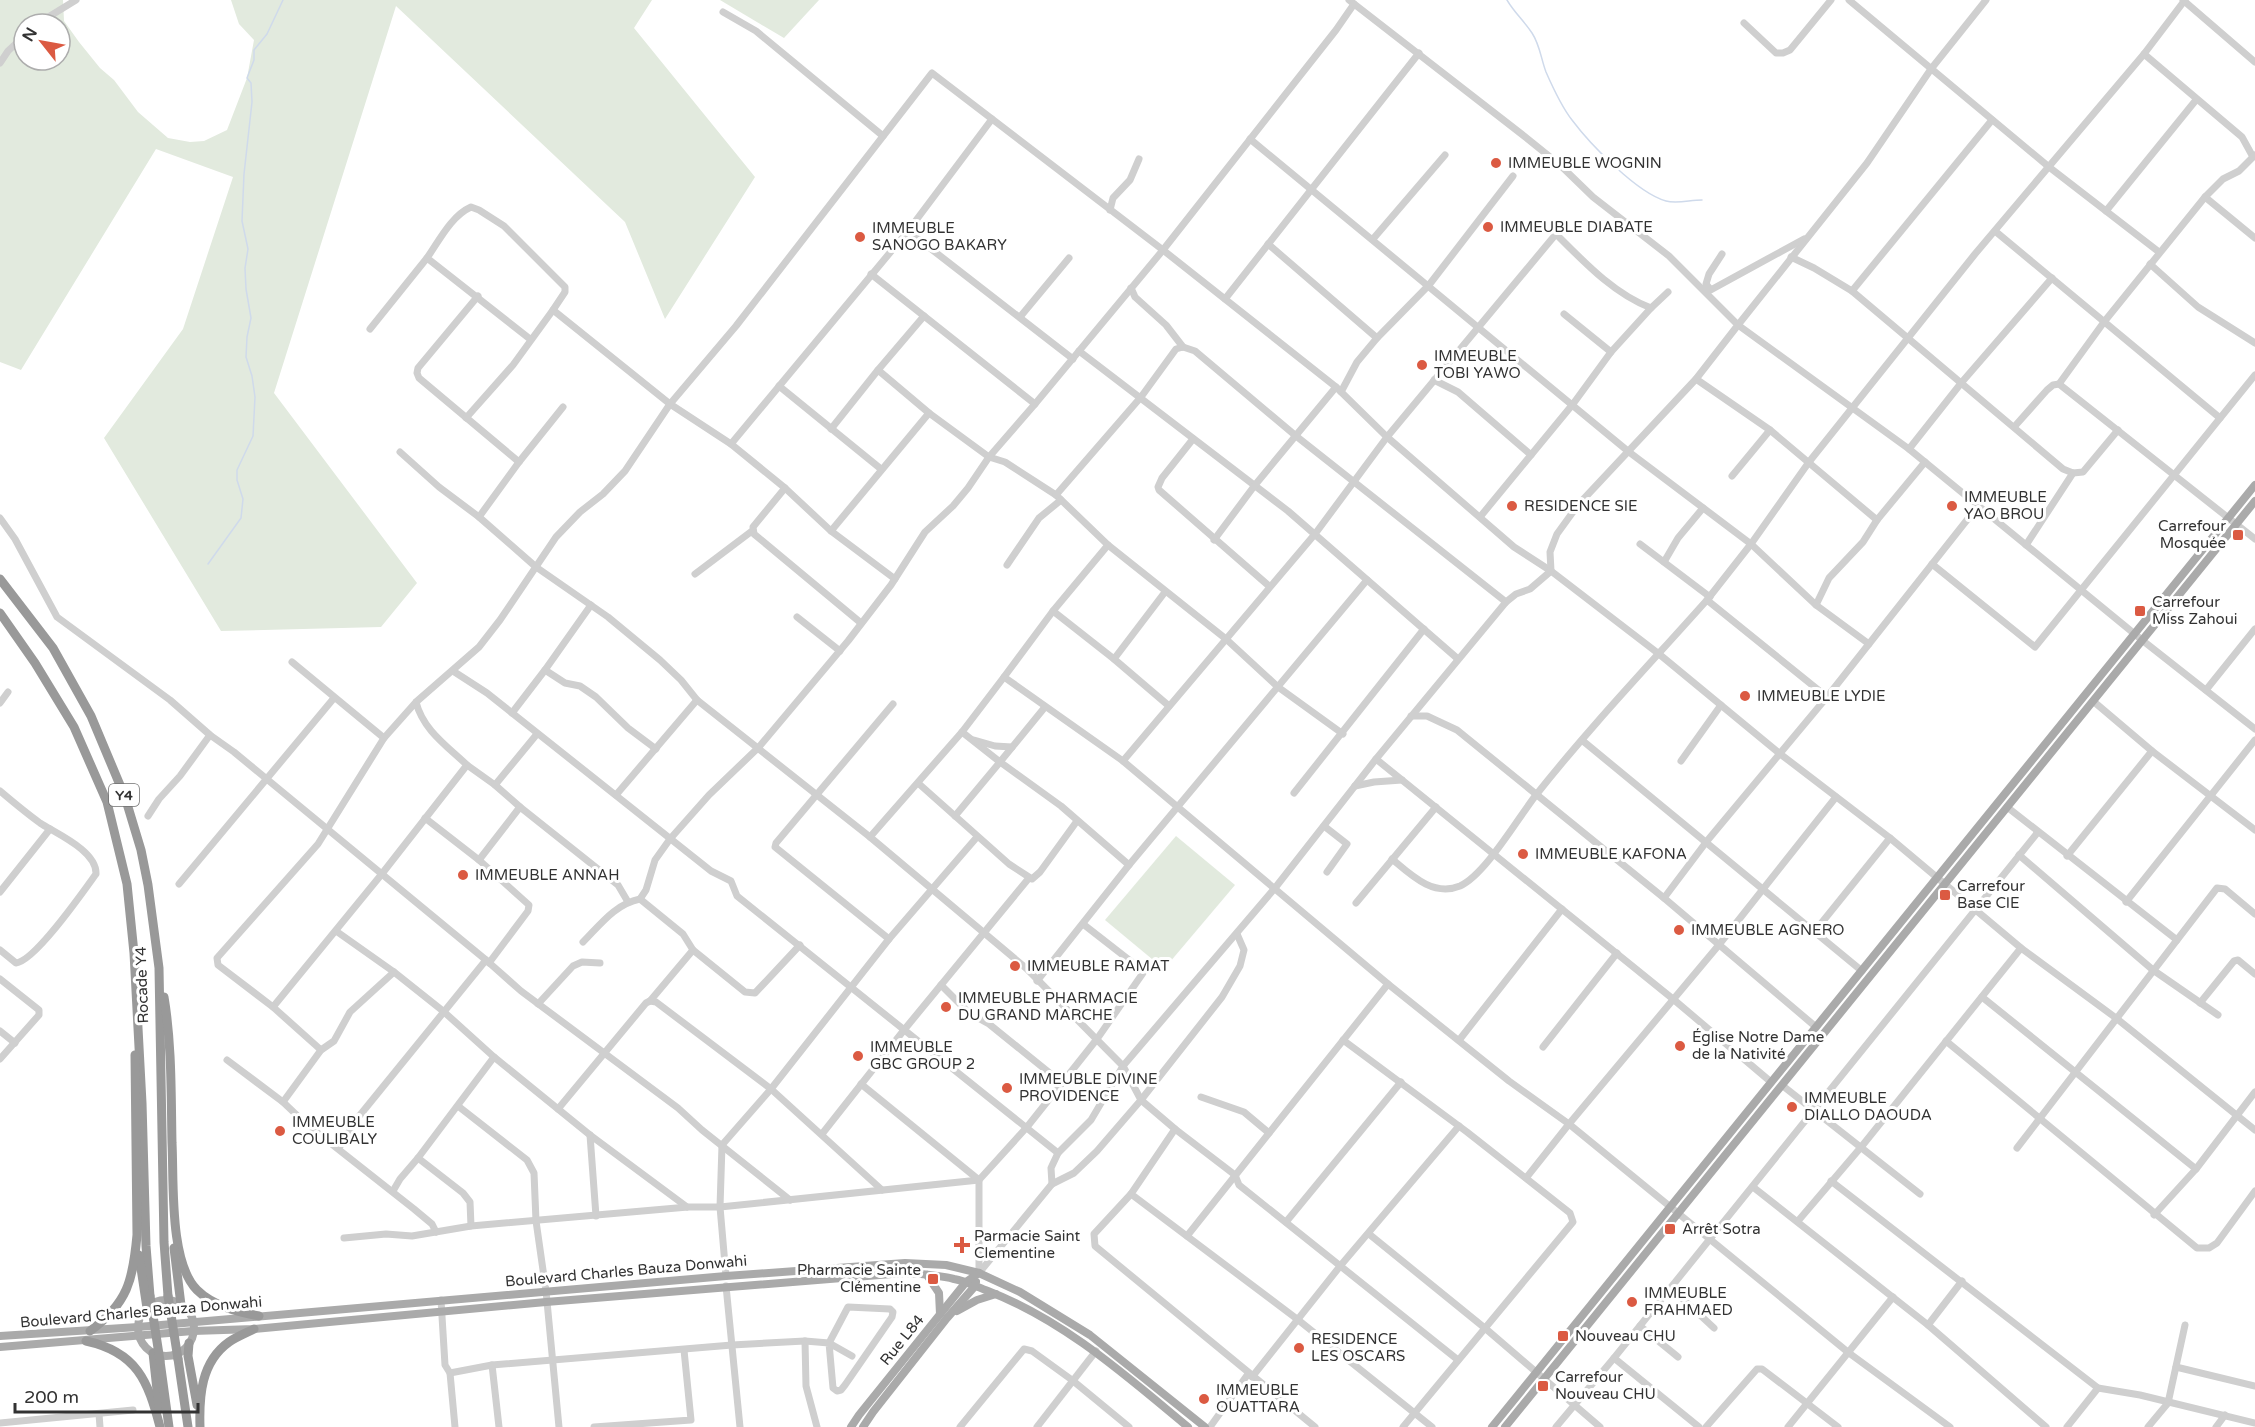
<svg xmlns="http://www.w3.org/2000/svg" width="2255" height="1427" viewBox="0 0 2255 1427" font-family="'Varela Round',sans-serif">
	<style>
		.grass { fill: #e2eade; fill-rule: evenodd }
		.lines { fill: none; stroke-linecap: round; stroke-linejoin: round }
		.stream { stroke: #cfdaeb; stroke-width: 1.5 }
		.minor { stroke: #cfcfcf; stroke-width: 7 }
		.major { stroke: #aaa; stroke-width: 8 }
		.highway { stroke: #999; stroke-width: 9 }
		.highway-bridge { stroke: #999; stroke-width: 9 }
		.poi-dot { fill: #db5a42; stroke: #fff; stroke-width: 2 }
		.labels { text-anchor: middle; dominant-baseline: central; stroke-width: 6; stroke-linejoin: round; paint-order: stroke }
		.shield { fill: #fff; stroke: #707070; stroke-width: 1.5 }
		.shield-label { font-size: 14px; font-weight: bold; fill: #323232 }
		.poi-label { font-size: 15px; fill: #323232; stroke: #fff; text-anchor: start }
		.street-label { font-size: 15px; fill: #323232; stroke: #fff }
	</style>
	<rect width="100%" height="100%" fill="#fff"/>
	<g class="grass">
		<path d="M0,0H63L64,21L79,42L100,68L114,80L138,112L168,138L190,142L204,141L227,130L247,78L254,40L239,24L231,0H652L634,28L755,177L665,319L625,222L396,6L274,393L417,583L381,627L221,631L104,438L183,329L233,177L156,149L21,370L0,362ZM24,24H60V60H24Z"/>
		<polygon points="720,0 819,0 784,38"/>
		<polygon points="1176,836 1235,885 1164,969 1105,920"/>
	</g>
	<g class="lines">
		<g class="stream">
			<path d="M1507,0C1514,12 1524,21 1532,33C1540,45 1541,59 1546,72C1553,88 1561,106 1572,120C1590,144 1637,193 1666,201C1677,204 1690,200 1702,200"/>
			<polyline points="208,564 241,518 243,499 237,480 237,470 253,436 255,397 252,376 246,357 247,337 251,318 246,289 245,268 248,249 242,221 244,174 252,102 251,83 247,78 254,60 254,50 267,34 283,0"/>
		</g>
		<g class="minor">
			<polyline points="1849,0 2049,167 2159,252"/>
			<polyline points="1986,0 1931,69 1867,163 1738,325 1909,449 2142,640 2255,729"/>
			<polyline points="2183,0 2255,62"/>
			<polyline points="723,12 756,31 883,136"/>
			<polyline points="1744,23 1776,53 1783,53 1790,50 1831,0"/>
			<polyline points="37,24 76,0"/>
			<polyline points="2144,54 2242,137 2253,157"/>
			<polyline points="0,63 8,51 24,36"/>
			<polyline points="1250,139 1629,452 1751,544 1816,605 1869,644"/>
			<polyline points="2205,197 2255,238"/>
			<polyline points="1110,210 1113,198 1130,180 1139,159"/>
			<polyline points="2106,211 2196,100"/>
			<polyline points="908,231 1073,359"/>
			<polyline points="1995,231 2220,418"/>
			<polyline points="1373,239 1445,155"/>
			<polyline points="1268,244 1377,338"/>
			<polyline points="1791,257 1814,268 1852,291 2063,469 2073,473 2083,472 2118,430"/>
			<polyline points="2150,264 2198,307 2255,343"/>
			<polyline points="871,274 1035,404"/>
			<polyline points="1131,288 1135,297 1166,325 1183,347"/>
			<polyline points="1710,289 1706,284 1709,274 1722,254"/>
			<polyline points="1852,291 1992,120"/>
			<polyline points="1707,292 1804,239"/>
			<polyline points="478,296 418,368 417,373 419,378 519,462"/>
			<polyline points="1225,299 1419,53"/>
			<polyline points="553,310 670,404 731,444 785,488 831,531 895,579"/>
			<polyline points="1564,314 1611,352"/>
			<polyline points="1020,317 1069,258"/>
			<polyline points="370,329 427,258"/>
			<polyline points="1079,351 1288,511 1458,659"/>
			<polyline points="1696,379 1770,430 1877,520"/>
			<polyline points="1434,380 1458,392 1531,455"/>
			<polyline points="2059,384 2255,539"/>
			<polyline points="779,386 881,469"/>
			<polyline points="1341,392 1357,362 1377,338 1429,285 1513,176"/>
			<polyline points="929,413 989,457 1005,462 1056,495 1108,545 1226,639 1278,687 1343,734"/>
			<path d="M466,418L513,365L553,310L565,292V287L504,226L479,210L471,207C451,216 439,241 427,258L530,339"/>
			<polyline points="2015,426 2047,390 2053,385 2059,384 2104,322 2205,197 2223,179 2239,171 2255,155"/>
			<polyline points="831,429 878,370"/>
			<polyline points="1193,439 1162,478 1158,487 1159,490 1269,586"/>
			<polyline points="731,444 908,231 992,119"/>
			<polyline points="1909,449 1962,382 2052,278"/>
			<polyline points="400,452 439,487 479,517 536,567 608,617 660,660 681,680 697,700 870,837 1027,969 1123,1066 1091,1120 1058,1153 1051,1168 1052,1184 979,1273"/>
			<polyline points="1732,476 1770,430"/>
			<polyline points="785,488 753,527 754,534 861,623"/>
			<polyline points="1056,495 1141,397 1176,349 1183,347 1195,351 1296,436 1506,602"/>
			<polyline points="479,517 519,462 563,407"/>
			<polyline points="1480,517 1573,404 1611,352 1651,308"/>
			<polyline points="0,518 15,539 57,617 170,700 210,735 234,752 486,960 521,991 678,1108 702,1130 790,1200"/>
			<polyline points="831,531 929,413 878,370 924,316"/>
			<polyline points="1214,540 1255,485 1336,387"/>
			<polyline points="1640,544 1710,597"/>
			<polyline points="1108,545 1053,611 1114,659 1169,706"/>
			<polyline points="2026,545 2073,473"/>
			<polyline points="1664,562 1678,538 1703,508"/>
			<polyline points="1932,564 2035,647 2255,375"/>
			<polyline points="1007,565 1039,518 1061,500"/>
			<polyline points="695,574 752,531"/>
			<polyline points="1707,600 1751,544 1809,462 1975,254 2144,54 2185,0"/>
			<polyline points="1816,605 1829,578 1863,542 1877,520 1925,462"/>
			<polyline points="797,617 840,651"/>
			<polyline points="1114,659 1165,592"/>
			<polyline points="292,662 384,738"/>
			<polyline points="545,670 565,683 580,686 596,697 628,728 656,749"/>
			<polyline points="453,671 487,693 711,871 731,881 737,896 1058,1153"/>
			<polyline points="1004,677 1053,611"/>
			<polyline points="2206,690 2255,629"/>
			<polyline points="2093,701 2152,751 2255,830"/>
			<path d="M416,702C423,730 447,746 467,765L381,875L273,1007L218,965L217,958L318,844L384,738L416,702L479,647L500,620L556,537L580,512L603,494L625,471L670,404L736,326L932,73L1163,250L1336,387L1387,437L1514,547L1551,571L1659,654L1779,753L1890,838L2021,948L2116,1018L2255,1130"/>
			<polyline points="0,703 8,692"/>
			<polyline points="512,713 545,670 591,605"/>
			<polyline points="1411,716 1427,716 1457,730 1664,898 1816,1027"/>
			<polyline points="962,732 1000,762 1045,707"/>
			<polyline points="974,740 995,746 1012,747"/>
			<polyline points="1583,741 1862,971"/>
			<polyline points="1376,759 1673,999 1771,1082"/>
			<path d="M1123,761L1315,534L1387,437L1556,234C1584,262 1614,294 1651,308L1668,292"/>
			<polyline points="1681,761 1721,705"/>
			<polyline points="467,765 495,785 537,734"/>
			<polyline points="918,783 1009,864 1032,879 1040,872 1077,821"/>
			<polyline points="495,785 520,807"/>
			<polyline points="1355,786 1374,782 1402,780"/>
			<path d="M0,791C13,802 26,813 40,823C57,834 97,851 96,874C83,892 35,961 16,963L0,950"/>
			<polyline points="1294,793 1424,629"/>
			<polyline points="616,795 697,700"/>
			<polyline points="2007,807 2177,940"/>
			<polyline points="148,816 159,799 180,776 210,735"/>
			<polyline points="955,816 1000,762 1061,806 1129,865"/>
			<polyline points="425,818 479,860 529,905 528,911 489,963"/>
			<polyline points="1324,826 1347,844 1327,872"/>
			<polyline points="870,837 962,732 1004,677 1123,761 1388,984 1509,1081 1569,1124 1849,1353 1950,1427"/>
			<polyline points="2019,855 2153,970 2218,1015"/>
			<polyline points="2067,856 2152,751"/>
			<path d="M1392,859C1411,875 1433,897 1460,886C1485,875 1518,818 1536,795C1589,728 1650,664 1707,600L1827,697"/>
			<polyline points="479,860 520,807 618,885 628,902"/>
			<polyline points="179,884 334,698"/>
			<polyline points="0,892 50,829"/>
			<polyline points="1664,898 1707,841 1827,697 1978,506"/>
			<polyline points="640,899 683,934 693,950"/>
			<polyline points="2126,902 2255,740"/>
			<polyline points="1356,903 1436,807"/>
			<polyline points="336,931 394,972 443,1011 494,1057 590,1135 687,1207"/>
			<polyline points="1815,931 1890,838"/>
			<polyline points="1237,934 1244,950 1240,966 1222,997 1141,1100 1175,1129 1131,1194 1297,1319 1432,1427"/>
			<polyline points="889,939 775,847 776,843 893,704"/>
			<path d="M583,942C600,925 615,904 640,899L646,890L655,860L670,839L709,795L759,747L848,641L891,585L925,532L953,506L968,488L989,457L1035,404L1163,250L1336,30L1354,4"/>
			<polyline points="0,979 39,1010 39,1015 0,1059"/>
			<polyline points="1037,981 1129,865 1367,580"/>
			<polyline points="941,985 969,1013 989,1024 1062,1083 1027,1127 979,1180 979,1273"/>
			<polyline points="1982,997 2196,1169"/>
			<polyline points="650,1001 693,950 745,992 755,993 800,945"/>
			<polyline points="2200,1003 2234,961 2238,960 2255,974"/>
			<polyline points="538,1004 573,966 582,962 600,963"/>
			<polyline points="273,1007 321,1050"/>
			<polyline points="0,1031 15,1043"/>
			<polyline points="1460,1039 1562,909"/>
			<polyline points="1343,1040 1467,1132 1570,1213 1573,1222 1403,1427"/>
			<polyline points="1946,1041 2197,1248 2209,1248 2217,1243 2255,1191"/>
			<polyline points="1543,1047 1617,953"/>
			<polyline points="227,1060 283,1102 305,1123 414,1209 432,1224 436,1232"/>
			<polyline points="1062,1083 1097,1039 1143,973 1142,970 1083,924"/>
			<polyline points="861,1084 979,1180"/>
			<polyline points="1783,1086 1920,1194"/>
			<polyline points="1201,1097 1244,1112 1269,1133"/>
			<polyline points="283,1102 321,1050 334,1041 350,1012 394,972"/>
			<polyline points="458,1106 527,1160 534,1173 536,1221 546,1291 559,1427"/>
			<polyline points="558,1109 646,1003 650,1001 656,1002 771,1089 882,1190"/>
			<polyline points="1175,1129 1235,1175 1239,1185 1458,1360"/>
			<polyline points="822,1134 904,1030 1029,878"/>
			<polyline points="590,1135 596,1216"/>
			<polyline points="339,1148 356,1120 486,960"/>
			<polyline points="2017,1148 2217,888 2225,889 2255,914"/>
			<polyline points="418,1158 463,1193 470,1202 471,1226"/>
			<polyline points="1526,1178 1569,1124 1718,946 1836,797"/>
			<polyline points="1831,1181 2098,1388 2140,1395 2255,1423"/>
			<polyline points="1052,1184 1074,1173 1097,1151 1141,1100 1123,1066 1275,888 1376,759 1506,602 1516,594 1530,589 1551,571 1550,552 1557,534 1578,505 1696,379 1738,325 1669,256 1593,197 1560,165 1524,136 1349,0"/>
			<polyline points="1753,1187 1928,1325 2046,1427"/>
			<polyline points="393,1191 400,1179 418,1158 494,1057"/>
			<polyline points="1131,1194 1094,1234 1095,1246 1315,1427"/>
			<polyline points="2154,1215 2196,1169 2255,1092"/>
			<polyline points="1798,1221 1862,1146 2021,948"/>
			<polyline points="1286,1222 1401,1082"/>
			<polyline points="1369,1234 1486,1329 1600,1427"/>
			<polyline points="1187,1236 1388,984"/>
			<polyline points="344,1238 386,1234 412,1236 471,1226 688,1207 720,1207 979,1180"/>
			<polyline points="726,1276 720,1207 722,1145 771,1089 889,939 977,837"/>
			<polyline points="726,1286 740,1427"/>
			<polyline points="1671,1288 1714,1328"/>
			<polyline points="441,1300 445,1365 450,1373 492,1365 732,1345 805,1341 806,1386 817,1427"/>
			<polyline points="1928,1325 1962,1281"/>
			<polyline points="1640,1326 1678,1357"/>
			<polyline points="805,1341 829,1343 848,1307 890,1309 893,1312 892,1317 845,1385 841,1390 837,1391 833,1388 829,1343 852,1356"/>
			<polyline points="1614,1358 1699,1427"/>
			<polyline points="492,1365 499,1427"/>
			<polyline points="2176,1367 2255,1386"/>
			<polyline points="450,1373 455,1427"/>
			<polyline points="1252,1377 1341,1265 1459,1126"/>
			<polyline points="99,1414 100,1427"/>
			<polyline points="0,1423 133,1410"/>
			<polyline points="594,1427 691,1420 684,1350"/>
			<polyline points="960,1427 1024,1349 1032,1351 1072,1380 1129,1427"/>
			<polyline points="1037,1427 1096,1351"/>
			<polyline points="1210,1427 1248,1374"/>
			<polyline points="1556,1427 1614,1358 2038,832"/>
			<polyline points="1706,1427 1757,1369 1762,1369 1838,1427"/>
			<polyline points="1788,1427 1893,1297"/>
			<polyline points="2067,1427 2098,1388"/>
			<polyline points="2148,1427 2168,1403 2185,1325"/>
			<polyline points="2216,1427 2225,1415"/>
		</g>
		<g class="major">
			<polyline points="927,1275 939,1293 940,1314"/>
			<circle cx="166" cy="1328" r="28"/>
			<polyline points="957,1311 977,1300 996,1294"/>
			<polyline points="0,1336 138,1327 726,1276 905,1263 946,1265 979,1273 1020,1292 1090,1335 1205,1427"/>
			<path d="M0,1347L193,1331L254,1329L546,1302L904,1273C920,1274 938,1275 954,1279C966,1281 977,1287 988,1291C1065,1321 1125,1375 1188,1427"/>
			<polyline points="851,1427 859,1415 966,1282 979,1273"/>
			<polyline points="863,1427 873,1412 947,1318 975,1286 976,1282"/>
			<polyline points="1492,1427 2255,485"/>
			<polyline points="1505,1427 2255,501"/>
		</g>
		<g class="highway">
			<polyline points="0,579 53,648 91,716 125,797 141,850 148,885 159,968 164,1242 168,1296"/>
			<polyline points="0,613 35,663 74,727 107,802 127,884 134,953 142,1103 146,1246 150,1296"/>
			<path d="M164,997C172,1045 171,1095 172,1143C174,1181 169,1262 197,1290C213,1306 238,1312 259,1316"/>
			<polyline points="174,1248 181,1305"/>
			<polyline points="139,1255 147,1308"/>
			<path d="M90,1331C128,1303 133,1280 137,1235L135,1055"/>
			<path d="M86,1341C137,1352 148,1381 160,1427"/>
			<polyline points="189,1343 188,1356 197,1405"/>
			<polyline points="153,1353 159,1408"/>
			<polyline points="178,1359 188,1427"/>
			<polyline points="160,1361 169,1427"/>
			<path d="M200,1427C199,1396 201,1362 229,1342C236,1337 246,1333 254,1329"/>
		</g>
		<g class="highway-bridge">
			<polyline points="150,1296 160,1361"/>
			<polyline points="168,1296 178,1359"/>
		</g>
	</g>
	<g class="poi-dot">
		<circle cx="1496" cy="163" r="6"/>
		<circle cx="1488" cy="227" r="6"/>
		<circle cx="860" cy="237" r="6"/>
		<circle cx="1422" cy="365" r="6"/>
		<circle cx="1512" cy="506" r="6"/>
		<circle cx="1952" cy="506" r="6"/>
		<rect x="2232" y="529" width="12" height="12" rx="3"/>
		<rect x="2134" y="605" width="12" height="12" rx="3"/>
		<circle cx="1745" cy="696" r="6"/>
		<circle cx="1523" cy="854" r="6"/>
		<circle cx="463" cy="875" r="6"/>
		<rect x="1939" y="889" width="12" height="12" rx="3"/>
		<circle cx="1679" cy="930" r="6"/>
		<circle cx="1015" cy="966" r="6"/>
		<circle cx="946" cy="1007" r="6"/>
		<circle cx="1680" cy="1046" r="6"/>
		<circle cx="858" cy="1056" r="6"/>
		<circle cx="1007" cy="1088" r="6"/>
		<circle cx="1792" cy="1107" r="6"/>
		<circle cx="280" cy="1131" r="6"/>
		<rect x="1664" y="1223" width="12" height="12" rx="3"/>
		<path d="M959 1236h6v6h6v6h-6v6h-6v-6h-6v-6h6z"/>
		<rect x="927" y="1273" width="12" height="12" rx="3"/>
		<circle cx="1632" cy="1302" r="6"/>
		<rect x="1557" y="1330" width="12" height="12" rx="3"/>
		<circle cx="1299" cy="1348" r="6"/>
		<rect x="1537" y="1380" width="12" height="12" rx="3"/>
		<circle cx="1204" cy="1399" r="6"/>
	</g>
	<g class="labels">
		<rect class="shield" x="109" y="784" width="30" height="22" rx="4.5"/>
		<g class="shield-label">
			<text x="124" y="795">Y4</text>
		</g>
		<g class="poi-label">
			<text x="1508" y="163">IMMEUBLE WOGNIN</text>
			<text x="1500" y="227">IMMEUBLE DIABATE</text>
			<text x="872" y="228">IMMEUBLE<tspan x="872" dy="17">SANOGO BAKARY</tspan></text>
			<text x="1434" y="356">IMMEUBLE<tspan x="1434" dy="17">TOBI YAWO</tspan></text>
			<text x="1964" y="497">IMMEUBLE<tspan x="1964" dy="17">YAO BROU</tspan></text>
			<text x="1524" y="506">RESIDENCE SIE</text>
			<text x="2226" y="526" text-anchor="end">Carrefour<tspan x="2226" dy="17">Mosquée</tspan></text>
			<text x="2152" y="602">Carrefour<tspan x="2152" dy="17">Miss Zahoui</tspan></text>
			<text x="1757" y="696">IMMEUBLE LYDIE</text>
			<text x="1535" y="854">IMMEUBLE KAFONA</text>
			<text x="475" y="875">IMMEUBLE ANNAH</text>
			<text x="1957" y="886">Carrefour<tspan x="1957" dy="17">Base CIE</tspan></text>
			<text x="1691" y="930">IMMEUBLE AGNERO</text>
			<text x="1027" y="966">IMMEUBLE RAMAT</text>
			<text x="958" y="998">IMMEUBLE PHARMACIE<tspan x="958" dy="17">DU GRAND MARCHE</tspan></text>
			<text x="1692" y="1037">Église Notre Dame<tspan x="1692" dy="17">de la Nativité</tspan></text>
			<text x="870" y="1047">IMMEUBLE<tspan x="870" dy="17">GBC GROUP 2</tspan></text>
			<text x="1019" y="1079">IMMEUBLE DIVINE<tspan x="1019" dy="17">PROVIDENCE</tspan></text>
			<text x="1804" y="1098">IMMEUBLE<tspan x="1804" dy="17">DIALLO DAOUDA</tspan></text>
			<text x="292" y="1122">IMMEUBLE<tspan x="292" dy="17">COULIBALY</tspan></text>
			<text x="1682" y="1229">Arrêt Sotra</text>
			<text x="974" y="1236">Parmacie Saint<tspan x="974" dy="17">Clementine</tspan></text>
			<text x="921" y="1270" text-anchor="end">Pharmacie Sainte<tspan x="921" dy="17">Clémentine</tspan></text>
			<text x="1644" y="1293">IMMEUBLE<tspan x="1644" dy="17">FRAHMAED</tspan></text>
			<text x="1575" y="1336">Nouveau CHU</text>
			<text x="1311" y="1339">RESIDENCE<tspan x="1311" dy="17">LES OSCARS</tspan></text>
			<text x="1555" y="1377">Carrefour<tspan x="1555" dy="17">Nouveau CHU</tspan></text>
			<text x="1216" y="1390">IMMEUBLE<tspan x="1216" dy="17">OUATTARA</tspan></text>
		</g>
		<g class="street-label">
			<text transform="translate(142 985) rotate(-92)">Rocade Y4</text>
			<text transform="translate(626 1271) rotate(-5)">Boulevard Charles Bauza Donwahi</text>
			<text transform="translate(141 1312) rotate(-5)">Boulevard Charles Bauza Donwahi</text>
			<text transform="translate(902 1340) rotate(-51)">Rue L84</text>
		</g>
	</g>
	<g transform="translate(42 42) rotate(301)"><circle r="28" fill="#ffffff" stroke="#adadad" stroke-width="1.5"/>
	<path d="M0-4.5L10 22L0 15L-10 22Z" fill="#db5a42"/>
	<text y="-9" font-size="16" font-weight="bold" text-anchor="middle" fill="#323232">N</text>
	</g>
	<path d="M15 1403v9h183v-9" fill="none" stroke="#323232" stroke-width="3"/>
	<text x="24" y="1403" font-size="18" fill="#323232" stroke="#ffffff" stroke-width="4.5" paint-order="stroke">200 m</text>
</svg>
